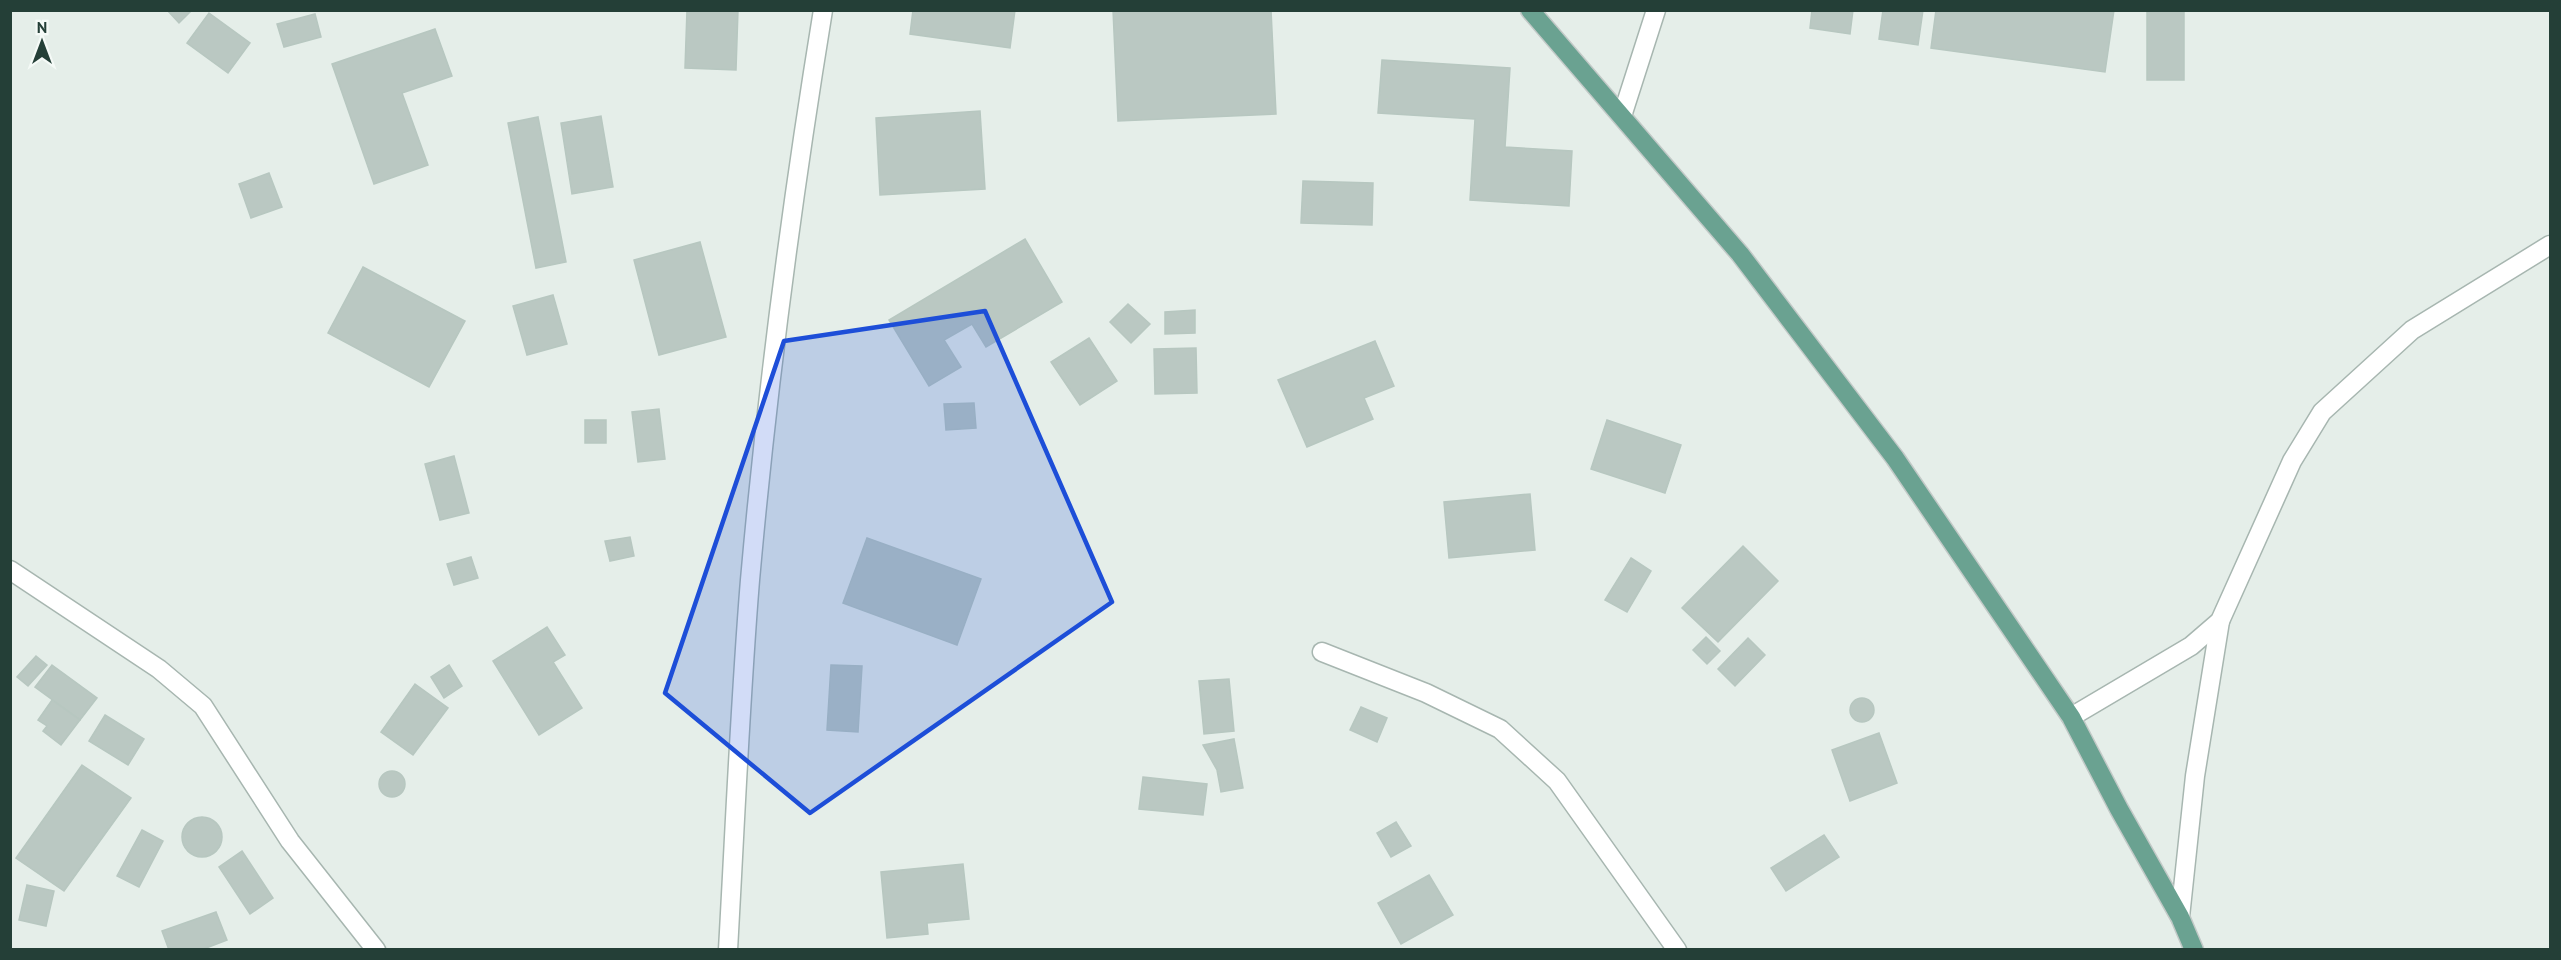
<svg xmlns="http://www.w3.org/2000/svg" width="2561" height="960" viewBox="0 0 2561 960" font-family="'PT Sans',sans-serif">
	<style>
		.building { fill: #bac8c2; stroke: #b7c7c0; stroke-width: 1.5 }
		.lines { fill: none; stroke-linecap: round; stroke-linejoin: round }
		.minor-casing { stroke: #a7b6b0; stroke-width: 21 }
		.tertiary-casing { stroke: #a7b6b0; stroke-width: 21 }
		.primary-casing { stroke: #c2c9c7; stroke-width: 21 }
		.minor { stroke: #fff; stroke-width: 18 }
		.tertiary { stroke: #fff; stroke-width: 18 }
		.primary { stroke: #6aa291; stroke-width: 18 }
		.marked { fill: #1d4ed8; fill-opacity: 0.2; stroke: #1d4ed8; stroke-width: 4.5; stroke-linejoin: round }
	</style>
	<rect width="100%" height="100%" fill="#e5eee9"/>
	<g class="building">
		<polygon points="167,10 192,10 179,23"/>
		<polygon points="687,10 738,10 736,70 685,68"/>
		<polygon points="913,10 1015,10 1010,48 910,34"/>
		<polygon points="1113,10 1271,10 1276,114 1118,121"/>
		<polygon points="1812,10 1853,10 1850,34 1810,28"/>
		<polygon points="1883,10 1923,10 1918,45 1879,39"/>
		<polygon points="1936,10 2114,10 2105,72 1931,48"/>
		<rect x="2147" y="10" width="37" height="70"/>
		<polygon points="209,13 250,43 228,73 187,43"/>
		<polygon points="315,14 321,37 284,47 277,24"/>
		<polygon points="435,29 452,76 402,93 428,165 374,184 332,64"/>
		<polygon points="1382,60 1510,68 1505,147 1572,151 1569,206 1470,200 1475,119 1378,113"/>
		<polygon points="980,111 985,189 880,195 876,118"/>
		<polygon points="601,116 613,187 572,194 561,123"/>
		<polygon points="538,117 566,262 536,268 508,123"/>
		<polygon points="269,173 282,207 251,218 239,184"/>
		<polygon points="1303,181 1373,183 1372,225 1301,223"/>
		<polygon points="1025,239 1062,302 986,347 972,324 944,340 961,367 929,386 889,320"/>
		<polygon points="700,242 726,337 659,355 634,260"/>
		<polygon points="363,267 465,321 429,387 328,333"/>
		<polygon points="553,295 567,344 527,355 513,306"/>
		<polygon points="1128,304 1150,324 1131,343 1110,322"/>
		<polygon points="1195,310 1195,333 1165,334 1165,312"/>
		<polygon points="1089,338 1117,381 1080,405 1051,362"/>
		<polygon points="1375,341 1394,386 1364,398 1373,419 1307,447 1278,380"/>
		<polygon points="1196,348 1197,393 1155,394 1154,349"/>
		<polygon points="974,403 976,428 946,430 944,404"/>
		<polygon points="659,409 665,459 638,462 632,412"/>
		<rect x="585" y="420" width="21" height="23"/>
		<polygon points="1607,420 1681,445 1665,493 1591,469"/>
		<polygon points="454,456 469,513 440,520 425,464"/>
		<polygon points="1530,494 1535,550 1449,558 1444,502"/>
		<polygon points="630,537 634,556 610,561 605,541"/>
		<polygon points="867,538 981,579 957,645 843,603"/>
		<polygon points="1743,546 1778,581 1718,642 1682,608"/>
		<polygon points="471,557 478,578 454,585 447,564"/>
		<polygon points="1631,558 1651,571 1627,612 1605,600"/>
		<polygon points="547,627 565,655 553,662 582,708 539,735 493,661"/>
		<polygon points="1706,637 1720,651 1707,664 1693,650"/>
		<polygon points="1748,638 1765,655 1735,686 1718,669"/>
		<polygon points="36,656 47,665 28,686 17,677"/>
		<polygon points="52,665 97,698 80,720 35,687"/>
		<polygon points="449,665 462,686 444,698 431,677"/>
		<polygon points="831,665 862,666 858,732 827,730"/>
		<polygon points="1229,679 1234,731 1204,734 1199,681"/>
		<polygon points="415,684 448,708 413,755 381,732"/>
		<circle cx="1862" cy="710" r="12"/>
		<polygon points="52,700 80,720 61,745 43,731 47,726 38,720"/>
		<polygon points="1361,707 1387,718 1377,742 1350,730"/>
		<polygon points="105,715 144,739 128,765 89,741"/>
		<polygon points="1879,733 1897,783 1850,801 1832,750"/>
		<polygon points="1234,739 1243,788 1221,792 1217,770 1203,745"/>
		<polygon points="82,765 131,798 64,891 16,858"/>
		<circle cx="392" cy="784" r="13"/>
		<polygon points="1143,777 1207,784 1203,815 1139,809"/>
		<circle cx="202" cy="837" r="20"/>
		<polygon points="1396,822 1411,846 1391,857 1377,833"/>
		<polygon points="142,830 163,841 139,887 117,876"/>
		<polygon points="1824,835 1839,857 1786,891 1771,868"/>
		<polygon points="242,851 273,898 250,914 219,867"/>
		<polygon points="963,864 969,919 927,923 928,934 887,938 881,872"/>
		<polygon points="1429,875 1453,915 1401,944 1378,903"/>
		<polygon points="27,885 54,891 46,926 19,920"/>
		<polygon points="216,912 227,940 201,950 169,950 162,931"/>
	</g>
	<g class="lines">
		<g class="minor-casing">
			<g id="minor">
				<polyline points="1622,116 1656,10"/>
				<polyline points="10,570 159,669 203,706 290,841 376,950"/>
				<polyline points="1322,652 1426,693 1500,729 1557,781 1677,950"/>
				<polyline points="2071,717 2191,646 2220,621 2292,461 2322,412 2412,330 2550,245"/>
				<polyline points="2180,917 2195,776 2220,621"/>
			</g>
		</g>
		<g class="tertiary-casing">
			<path id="tertiary" d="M728,950C735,826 740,703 750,580C767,389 792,200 823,10"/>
		</g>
		<g class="primary-casing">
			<polyline id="primary" points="1530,10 1740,254 1895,458 2071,717 2119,809 2180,917 2194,950"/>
		</g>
		<use href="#minor" class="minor"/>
		<use href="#tertiary" class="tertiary"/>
		<use href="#primary" class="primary"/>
	</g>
	<path class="marked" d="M985,311L1112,602L810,813L665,693L784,341Z"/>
	<rect width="2561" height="960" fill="none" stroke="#243f37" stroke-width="24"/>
	<g transform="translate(42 42)" stroke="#f5faf7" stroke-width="4.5" paint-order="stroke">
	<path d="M0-4.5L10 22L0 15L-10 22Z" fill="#243f37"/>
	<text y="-9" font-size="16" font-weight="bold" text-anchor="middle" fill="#243f37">N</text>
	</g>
</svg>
